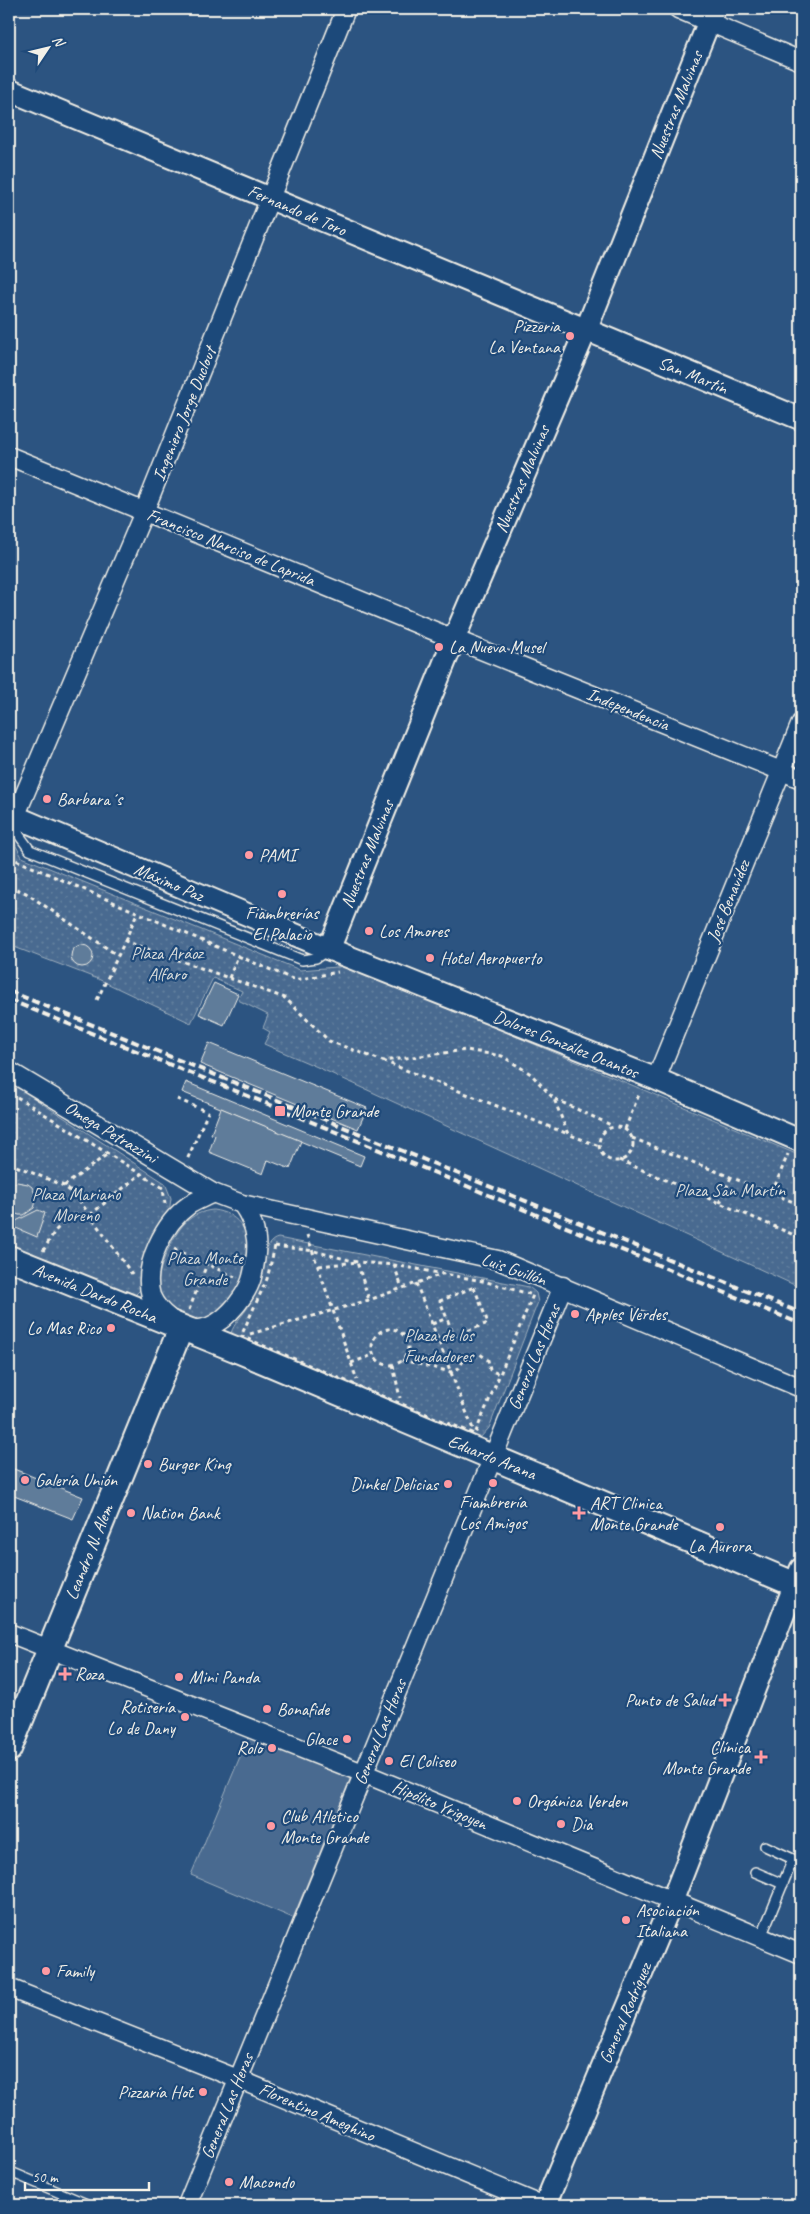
<svg xmlns="http://www.w3.org/2000/svg" width="810" height="2214" viewBox="0 0 810 2214" font-family="Caveat,sans-serif">
	<style>
		.grass { fill: #496b90; stroke: #9eaebc }
		.park { fill: url(#park-dots); stroke: #9eaebc }
		.building { fill: #5e7b9a; stroke: #f4f1e8 }
		.lines { fill: none; stroke-linecap: round; stroke-linejoin: round }
		.service-casing { stroke: #f4f1e8; stroke-width: 12 }
		.minor-casing { stroke: #f4f1e8; stroke-width: 21 }
		.tertiary-casing { stroke: #f4f1e8; stroke-width: 25 }
		.secondary-casing { stroke: #f4f1e8; stroke-width: 28 }
		.path { stroke: #f4f1e8; stroke-width: 3; stroke-dasharray: 4 4; stroke-linecap: butt }
		.service { stroke: #1f4a7a; stroke-width: 9 }
		.minor { stroke: #1f4a7a; stroke-width: 18 }
		.tertiary { stroke: #1f4a7a; stroke-width: 21 }
		.secondary { stroke: #1f4a7a; stroke-width: 24 }
		.rail { stroke: #f4f1e8; stroke-width: 4; stroke-dasharray: 8 4; stroke-linecap: butt }
		.poi-dot { fill: #ff9aa2; stroke: #1f4a7a; stroke-width: 2 }
		.labels { text-anchor: middle; dominant-baseline: central; stroke-width: 4.5; stroke-linejoin: round; paint-order: stroke }
		.street-label { font-size: 18px; fill: #f4f1e8; stroke: #1f4a7a }
		.poi-label { font-size: 18px; fill: #f4f1e8; stroke: #1f4a7a; text-anchor: start }
		.park-label { font-size: 18px; fill: #dadddb; stroke: #1f4a7a }
	</style>
	<defs>
		<pattern id="park-dots" width="8" height="8" patternUnits="userSpaceOnUse" patternTransform="scale(1.25)"><rect width="8" height="8" fill="#496b90"/><path d="M2 2h.1M6 6h.1" fill="none" stroke="#6481a0" stroke-width="1.8" stroke-linecap="round"/></pattern>
	</defs>
	<rect width="100%" height="100%" fill="#2c5481"/>
	<filter id="ink" filterUnits="userSpaceOnUse"><feTurbulence type="fractalNoise" baseFrequency=".02" numOctaves="2"/><feDisplacementMap in="SourceGraphic" scale="10" xChannelSelector="R" yChannelSelector="G"/><feConvolveMatrix kernelMatrix="1 2 1 2 8 2 1 2 1" color-interpolation-filters="sRGB"/></filter>
	<g filter="url(#ink)">
		<polygon class="grass" points="249,1735 351,1777 293,1918 191,1875"/>
		<g class="park">
			<polygon points="9,833 22,857 300,970 348,966 801,1156 801,1288 315,1066 264,1044 270,1032 263,1028 268,1015 238,1000 242,991 213,978 191,1023 98,979 9,945"/>
			<polygon points="9,1082 165,1183 171,1198 169,1214 144,1267 140,1290 135,1295 128,1297 9,1249"/>
			<path d="M213,1210C261,1216 256,1275 231,1303C223,1311 210,1317 201,1323L173,1315C169,1309 161,1302 159,1295C153,1276 172,1236 185,1223C193,1215 202,1211 213,1210Z"/>
			<path d="M278,1238L529,1287L536,1293L538,1302L489,1428L480,1438L467,1440L236,1338L231,1333C234,1324 241,1317 246,1310C252,1301 257,1288 261,1278C265,1265 262,1242 278,1238Z"/>
		</g>
		<g class="building">
			<circle cx="82" cy="956" r="11"/>
			<polygon points="214,983 238,994 224,1025 199,1014"/>
			<polygon points="209,1043 367,1108 358,1129 200,1064"/>
			<polygon points="186,1082 364,1156 360,1166 182,1092"/>
			<polygon points="221,1108 301,1141 290,1169 268,1160 263,1174 209,1152 215,1135 211,1134"/>
			<polygon points="17,1182 28,1184 32,1187 37,1198 34,1208 24,1215 19,1215 9,1211 9,1186"/>
			<polygon points="38,1210 45,1213 37,1237 16,1228 16,1221"/>
			<polygon points="9,1467 83,1497 73,1519 9,1494"/>
		</g>
		<g class="lines">
			<g class="service-casing">
				<g id="service">
					<polyline points="15,819 19,835 30,850 302,960 316,958 328,950"/>
					<polyline points="755,1872 783,1884"/>
					<polyline points="761,1937 793,1859 765,1846"/>
					<polyline points="9,2182 13,2173 89,2205"/>
				</g>
			</g>
			<g class="minor-casing">
				<g id="minor">
					<polyline points="678,9 801,61"/>
					<polyline points="9,456 454,639 801,779"/>
					<polyline points="15,817 144,512 346,9"/>
					<polyline points="9,1071 213,1193 242,1204 498,1260 801,1388"/>
					<polyline points="656,1079 801,723"/>
					<path d="M213,1193C206,1197 196,1200 189,1205C165,1222 142,1265 151,1296C155,1305 162,1313 170,1319C192,1335 212,1331 230,1312C239,1303 249,1289 252,1277C259,1249 259,1228 242,1204"/>
					<polyline points="9,1633 363,1773 801,1954"/>
					<polyline points="9,1988 238,2079 541,2205"/>
					<polyline points="187,2205 563,1286"/>
				</g>
			</g>
			<g class="tertiary-casing">
				<g id="tertiary">
					<polyline points="9,90 801,419"/>
					<polyline points="9,814 329,949 656,1079 801,1141"/>
					<polyline points="329,949 454,639 586,330 714,9"/>
					<polyline points="545,2205 672,1901 801,1569"/>
				</g>
			</g>
			<g class="secondary-casing">
				<g id="secondary">
					<polyline points="9,1258 235,1349 801,1587"/>
					<polyline points="9,1749 181,1328"/>
				</g>
			</g>
			<g class="path">
				<polyline points="9,857 238,956"/>
				<polyline points="9,886 26,893 117,955"/>
				<polyline points="125,941 137,913"/>
				<polyline points="229,978 238,956 295,980 338,972"/>
				<polyline points="97,1000 125,941 285,998 329,1041 383,1061 466,1050 502,1056 531,1074 554,1099 568,1134 599,1146"/>
				<polyline points="383,1061 568,1134"/>
				<polyline points="17,1097 163,1188 165,1204"/>
				<polyline points="177,1099 208,1112 187,1160"/>
				<polyline points="555,1099 613,1126"/>
				<circle cx="616" cy="1144" r="17"/>
				<polyline points="625,1129 640,1092"/>
				<polyline points="632,1138 801,1205"/>
				<polyline points="619,1160 801,1238"/>
				<polyline points="9,1163 64,1186 76,1196 132,1274"/>
				<polyline points="64,1186 109,1153"/>
				<polyline points="772,1193 788,1154"/>
				<polyline points="720,1203 731,1177"/>
				<polyline points="307,1235 357,1380"/>
				<polygon points="275,1246 314,1251 357,1262 394,1265 483,1281 533,1295 475,1434 360,1387 241,1336 267,1279"/>
				<polyline points="174,1249 235,1277"/>
				<polyline points="43,1251 55,1231 64,1222 74,1215 91,1214 142,1173"/>
				<polyline points="394,1265 402,1288"/>
				<polyline points="319,1266 357,1262 369,1300"/>
				<polyline points="416,1283 473,1429"/>
				<polygon points="474,1287 488,1323 454,1336 440,1301"/>
				<polyline points="189,1310 207,1264"/>
				<polyline points="432,1324 447,1318"/>
				<circle cx="390" cy="1347" r="18"/>
				<polyline points="250,1334 369,1300 442,1274"/>
				<polyline points="402,1360 451,1372 459,1368 466,1356 480,1354 488,1360 490,1370 501,1375"/>
				<polyline points="351,1363 373,1355"/>
				<polyline points="393,1365 400,1398"/>
			</g>
			<use href="#service" class="service"/>
			<use href="#minor" class="minor"/>
			<use href="#tertiary" class="tertiary"/>
			<use href="#secondary" class="secondary"/>
			<g class="rail">
				<polyline points="9,991 801,1313"/>
				<polyline points="9,1000 273,1106 801,1324"/>
			</g>
		</g>
	</g>
	<g class="poi-dot">
		<circle cx="570" cy="336" r="5"/>
		<circle cx="439" cy="647" r="5"/>
		<circle cx="47" cy="799" r="5"/>
		<circle cx="249" cy="855" r="5"/>
		<circle cx="282" cy="894" r="5"/>
		<circle cx="369" cy="931" r="5"/>
		<circle cx="430" cy="958" r="5"/>
		<rect x="274" y="1105" width="12" height="12" rx="2.5"/>
		<circle cx="575" cy="1314" r="5"/>
		<circle cx="111" cy="1328" r="5"/>
		<circle cx="148" cy="1464" r="5"/>
		<circle cx="25" cy="1480" r="5"/>
		<circle cx="493" cy="1483" r="5"/>
		<circle cx="448" cy="1484" r="5"/>
		<circle cx="131" cy="1513" r="5"/>
		<path d="M576.5 1505.5h5v5h5v5h-5v5h-5v-5h-5v-5h5z"/>
		<circle cx="720" cy="1527" r="5"/>
		<path d="M62.5 1666.5h5v5h5v5h-5v5h-5v-5h-5v-5h5z"/>
		<circle cx="179" cy="1677" r="5"/>
		<path d="M722.5 1692.5h5v5h5v5h-5v5h-5v-5h-5v-5h5z"/>
		<circle cx="267" cy="1709" r="5"/>
		<circle cx="185" cy="1717" r="5"/>
		<circle cx="347" cy="1739" r="5"/>
		<circle cx="272" cy="1748" r="5"/>
		<path d="M758.5 1749.5h5v5h5v5h-5v5h-5v-5h-5v-5h5z"/>
		<circle cx="389" cy="1761" r="5"/>
		<circle cx="517" cy="1801" r="5"/>
		<circle cx="561" cy="1824" r="5"/>
		<circle cx="271" cy="1826" r="5"/>
		<circle cx="626" cy="1920" r="5"/>
		<circle cx="46" cy="1971" r="5"/>
		<circle cx="203" cy="2092" r="5"/>
		<circle cx="229" cy="2182" r="5"/>
	</g>
	<g class="labels">
		<g class="street-label">
			<text transform="translate(676 105) rotate(-68)">Nuestras Malvinas</text>
			<text transform="translate(297 210) rotate(23)">Fernando de Toro</text>
			<text transform="translate(693 375) rotate(22)">San Martín</text>
			<text transform="translate(184 414) rotate(-68)">Ingeniero Jorge Duclout</text>
			<text transform="translate(522 479) rotate(-67)">Nuestras Malvinas</text>
			<text transform="translate(231 547) rotate(22)">Francisco Narciso de Laprida</text>
			<text transform="translate(628 709) rotate(22)">Independencia</text>
			<text transform="translate(367 854) rotate(-68)">Nuestras Malvinas</text>
			<text transform="translate(169 882) rotate(23)">Máximo Paz</text>
			<text transform="translate(728 901) rotate(-68)">José Benavídez</text>
			<text transform="translate(566 1044) rotate(22)">Dolores González Ocantos</text>
			<text transform="translate(111 1132) rotate(31)">Omega Petrazzini</text>
			<text transform="translate(514 1269) rotate(19)">Luis Guillón</text>
			<text transform="translate(95 1293) rotate(22)">Avenida Dardo Rocha</text>
			<text transform="translate(534 1357) rotate(-68)">General Las Heras</text>
			<text transform="translate(492 1457) rotate(22)">Eduardo Arana</text>
			<text transform="translate(89 1552) rotate(-68)">Leandro N. Alem</text>
			<text transform="translate(380 1732) rotate(-68)">General Las Heras</text>
			<text transform="translate(440 1805) rotate(23)">Hipólito Yrigoyen</text>
			<text transform="translate(625 2013) rotate(-67)">General Rodríguez</text>
			<text transform="translate(227 2106) rotate(-68)">General Las Heras</text>
			<text transform="translate(317 2112) rotate(23)">Florentino Ameghino</text>
		</g>
		<g class="poi-label">
			<text x="560" y="326" text-anchor="end">Pizzeria<tspan x="560" dy="21">La Ventana</tspan></text>
			<text x="449" y="647">La Nueva Musel</text>
			<text x="57" y="799">Barbara´s</text>
			<text x="259" y="855">PAMI</text>
			<text x="282" y="913" text-anchor="middle">Fiambrerías<tspan x="282" dy="21">El Palacio</tspan></text>
			<text x="379" y="931">Los Amores</text>
			<text x="440" y="958">Hotel Aeropuerto</text>
			<text x="291" y="1111">Monte Grande</text>
			<text x="585" y="1314">Apples Verdes</text>
			<text x="101" y="1328" text-anchor="end">Lo Mas Rico</text>
			<text x="158" y="1464">Burger King</text>
			<text x="35" y="1480">Galería Unión</text>
			<text x="438" y="1484" text-anchor="end">Dinkel Delicias</text>
			<text x="493" y="1502" text-anchor="middle">Fiambrería<tspan x="493" dy="21">Los Amigos</tspan></text>
			<text x="590" y="1503">ART Clinica<tspan x="590" dy="21">Monte Grande</tspan></text>
			<text x="141" y="1513">Nation Bank</text>
			<text x="720" y="1546" text-anchor="middle">La Aurora</text>
			<text x="75" y="1674">Roza</text>
			<text x="189" y="1677">Mini Panda</text>
			<text x="715" y="1700" text-anchor="end">Punto de Salud</text>
			<text x="175" y="1707" text-anchor="end">Rotisería<tspan x="175" dy="21">Lo de Dany</tspan></text>
			<text x="277" y="1709">Bonafide</text>
			<text x="337" y="1739" text-anchor="end">Glace</text>
			<text x="750" y="1747" text-anchor="end">Clínica<tspan x="750" dy="21">Monte Grande</tspan></text>
			<text x="262" y="1748" text-anchor="end">Rolo</text>
			<text x="399" y="1761">El Coliseo</text>
			<text x="527" y="1801">Orgánica Verden</text>
			<text x="281" y="1816">Club Atletico<tspan x="281" dy="21">Monte Grande</tspan></text>
			<text x="571" y="1824">Dia</text>
			<text x="636" y="1910">Asociación<tspan x="636" dy="21">Italiana</tspan></text>
			<text x="56" y="1971">Family</text>
			<text x="193" y="2092" text-anchor="end">Pizzaría Hot</text>
			<text x="239" y="2182">Macondo</text>
		</g>
		<g class="park-label">
			<text x="167" y="953">Plaza Aráoz<tspan x="167" dy="21">Alfaro</tspan></text>
			<text x="730" y="1190">Plaza San Martín</text>
			<text x="76" y="1194">Plaza Mariano<tspan x="76" dy="21">Moreno</tspan></text>
			<text x="205" y="1258">Plaza Monte<tspan x="205" dy="21">Grande</tspan></text>
			<text x="439" y="1335">Plaza de los<tspan x="439" dy="21">Fundadores</tspan></text>
		</g>
	</g>
	<rect width="810" height="2214" fill="none" stroke="#1f4a7a" stroke-width="30"/>
	<rect x="15" y="15" width="780" height="2184" fill="none" stroke="#f4f1e8" stroke-width="2" filter="url(#ink)"/>
	<g transform="translate(48 48) rotate(55)" stroke="#1f4a7a" stroke-width="4" paint-order="stroke">
	<path d="M0-4L9 19L0 12L-9 19Z" fill="#f4f1e8"/>
	<text y="-8" font-size="14" font-weight="bold" text-anchor="middle" fill="#f4f1e8">N</text>
	</g>
	<path d="M25 2182v8h124v-8" fill="none" stroke="#f4f1e8" stroke-width="2.5"/>
	<text x="32" y="2182" font-size="15" fill="#f4f1e8" stroke="#1f4a7a" stroke-width="4" paint-order="stroke">50 m</text>
</svg>
